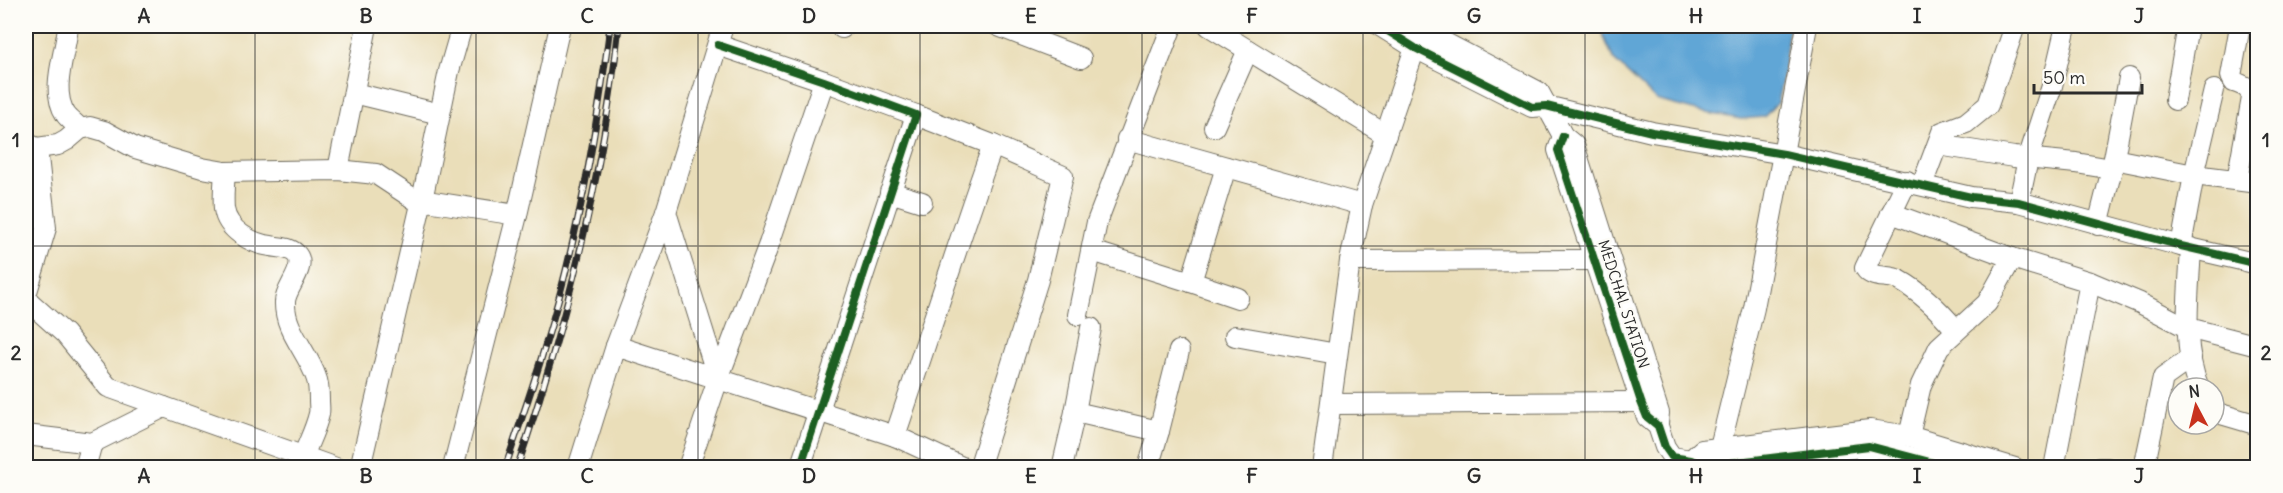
<svg xmlns="http://www.w3.org/2000/svg" width="2283" height="493" viewBox="0 0 2283 493" font-family="Delius,sans-serif">
	<style>
		.water { fill: #60a6d6; stroke: #466880; stroke-width: 1.5 }
		.lines { fill: none; stroke-linecap: round; stroke-linejoin: round }
		.minor-casing { stroke: #6e6a5d; stroke-width: 22 }
		.minor { stroke: #fff; stroke-width: 20 }
		.rail-casing { stroke: #2b2b2b; stroke-width: 7 }
		.rail { stroke: #fdfcf7; stroke-width: 4.5; stroke-dasharray: 14; stroke-linecap: butt }
		.cycleway-casing { stroke: #fdfcf7; stroke-width: 11 }
		.cycleway { stroke: #1b5e20; stroke-width: 8 }
		.grid { fill: none; stroke: #2b2b2b; stroke-width: 1.5; stroke-opacity: 0.55 }
		.labels { text-anchor: middle; dominant-baseline: central; stroke-width: 5; stroke-linejoin: round; paint-order: stroke }
		.street-label { font-size: 15px; fill: #2b2b2b; stroke: #fdfcf7 }
		.neatline { fill: none; stroke: #2b2b2b; stroke-width: 2 }
		.grid-label { font-size: 20px; text-anchor: middle; font-weight: bold; fill: #2b2b2b }
	</style>
	<rect width="100%" height="100%" fill="#fdfcf7"/>
	<filter id="ink" filterUnits="userSpaceOnUse"><feTurbulence type="fractalNoise" baseFrequency=".0167" numOctaves="2"/><feDisplacementMap in="SourceGraphic" scale="12" xChannelSelector="R" yChannelSelector="G"/><feConvolveMatrix kernelMatrix="1 2 1 2 8 2 1 2 1" color-interpolation-filters="sRGB"/></filter>
	<filter id="wash" filterUnits="userSpaceOnUse"><feTurbulence type="fractalNoise" baseFrequency=".008" numOctaves="4" result="noise"/><feDisplacementMap in="SourceGraphic" scale="24" xChannelSelector="R" yChannelSelector="G"/><feGaussianBlur stdDeviation="1.35" result="paint"/><feColorMatrix in="noise" values="0 0 0 0 0 0 0 0 0 0 0 0 0 0 0 0 0 1.4 0 .05"/><feComposite in="paint" operator="in"/></filter>
	<g filter="url(#wash)">
		<rect width="100%" height="100%" fill="#eadeb9"/>
		<polygon class="water" points="1599,26 1789,26 1783,76 1777,103 1764,117 1741,119 1701,112 1656,100 1614,60"/>
	</g>
	<g filter="url(#ink)">
		<g class="lines">
			<g class="minor-casing">
				<g id="minor">
					<path d="M68,26C66,53 49,90 66,115C70,120 76,124 80,129"/>
					<polyline points="998,26 1081,58"/>
					<polyline points="1209,26 1386,135"/>
					<polyline points="1380,26 1415,48 1532,107 1546,106 1652,132 1784,154 1971,197 2019,202 2181,246 2258,264"/>
					<polyline points="1413,26 1539,92 1563,136 1574,145 1659,413 1658,423"/>
					<polyline points="842,28 843,26"/>
					<polyline points="718,45 824,81 916,115 800,468"/>
					<polyline points="354,93 440,114"/>
					<polyline points="2175,100 2188,26"/>
					<polyline points="916,115 993,145 1063,176 1038,280 979,468"/>
					<polyline points="1214,127 1248,50"/>
					<polyline points="1563,136 1558,150 1641,402 1647,417 1658,426 1665,447 1672,457 1691,460 1704,466 1869,446 1953,468"/>
					<polyline points="1127,139 1362,205"/>
					<polyline points="26,143 37,148 58,145 67,140 80,129 90,127 104,131 135,148 202,168 225,172 338,170 376,174 414,199 517,215"/>
					<polyline points="1938,145 2014,157 2076,163 2112,169"/>
					<polyline points="2114,159 2194,175 2258,183"/>
					<polyline points="1226,167 1191,282 1238,298"/>
					<polyline points="338,170 367,26"/>
					<path d="M225,172C224,184 223,197 224,209C227,230 252,244 271,246C280,248 291,247 297,255C307,268 285,288 285,302C284,330 308,352 316,377C319,384 319,393 319,400C319,405 320,410 319,414C315,432 305,448 300,466"/>
					<path d="M2237,180L2252,98C2250,87 2243,85 2234,82L2231,76L2240,26"/>
					<path d="M1907,181L1865,268C1872,280 1889,274 1899,280C1921,292 1940,311 1956,330"/>
					<polyline points="1922,185 1942,132 1966,123 1988,105 2015,26"/>
					<polyline points="890,192 922,202"/>
					<polyline points="2019,202 2028,159 2052,86 2066,26"/>
					<polyline points="666,212 718,379"/>
					<polyline points="1891,213 2012,258 2090,282 2140,303 2188,328 2258,346"/>
					<polyline points="2098,225 2112,169 2129,78"/>
					<polyline points="2181,246 2194,175 2214,90"/>
					<path d="M2191,248C2189,293 2181,346 2199,388"/>
					<polyline points="1092,251 1191,282"/>
					<polyline points="1350,261 1596,260"/>
					<polyline points="26,295 46,228 37,148"/>
					<polyline points="26,299 65,334 108,387 336,468"/>
					<polyline points="1078,315 1097,222 1172,26"/>
					<polyline points="1235,336 1337,354"/>
					<polyline points="616,346 895,436 964,468"/>
					<polyline points="1332,404 1641,402"/>
					<polyline points="1075,412 1159,431"/>
					<polyline points="2214,412 2258,425"/>
					<polyline points="26,435 92,443 164,407"/>
					<path d="M895,436C928,339 958,241 993,145"/>
					<polyline points="1909,436 1921,385 1939,347 1987,303 2012,258"/>
					<polyline points="1720,447 1754,308 1807,26"/>
					<polyline points="1691,460 1702,450 1870,430 1909,436 2015,468"/>
					<polyline points="85,468 92,443"/>
					<polyline points="360,468 422,200 449,71 462,26"/>
					<polyline points="453,468 517,215 560,26"/>
					<polyline points="578,468 616,346 666,212 723,26"/>
					<polyline points="688,468 718,379 769,244 824,81"/>
					<polyline points="1062,468 1075,412 1091,328"/>
					<polyline points="1148,468 1159,431 1179,351"/>
					<polyline points="1322,468 1350,261 1362,205 1415,48"/>
					<polyline points="1864,468 1869,446"/>
					<polyline points="2054,468 2090,282"/>
					<polyline points="2099,468 2107,468"/>
					<polyline points="2144,468 2163,378 2191,358"/>
				</g>
			</g>
			<use href="#minor" class="minor"/>
			<g class="rail-casing">
				<g id="rail">
					<path d="M505,468C531,392 557,315 574,236C590,167 601,96 610,26"/>
					<path d="M517,468C566,324 603,177 619,26"/>
				</g>
			</g>
			<use href="#rail" class="rail"/>
			<g class="cycleway-casing">
				<g id="cycleway">
					<polyline points="1380,26 1415,48 1532,107 1546,106 1652,132 1784,154 1971,197 2019,202 2181,246 2258,264"/>
					<polyline points="718,45 824,81 916,115 800,468"/>
					<polyline points="1563,136 1558,150 1641,402 1647,417 1658,426 1665,447 1672,457 1691,460 1704,466 1869,446 1953,468"/>
				</g>
			</g>
			<use href="#cycleway" class="cycleway"/>
		</g>
	</g>
	<path class="grid" d="M255,26V468M476,26V468M698,26V468M920,26V468M1142,26V468M1363,26V468M1585,26V468M1807,26V468M2028,26V468M26,246H2258"/>
	<g class="labels">
		<g class="street-label">
			<text transform="translate(1624 304) rotate(72)">MEDCHAL STATION</text>
		</g>
	</g>
	<rect width="2283" height="493" fill="none" stroke="#fdfcf7" stroke-width="66"/>
	<g transform="translate(2196 406) rotate(353)"><circle r="28" fill="#fdfcf7" stroke="#a9a8a5" stroke-width="1.5"/>
	<path d="M0-4.5L10 22L0 15L-10 22Z" fill="#c8321e"/>
	<text y="-9" font-size="16" font-weight="bold" text-anchor="middle" fill="#2b2b2b">N</text>
	</g>
	<path d="M2034 84v9h108v-9" fill="none" stroke="#2b2b2b" stroke-width="3"/>
	<text x="2043" y="84" font-size="18" fill="#2b2b2b" stroke="#fdfcf7" stroke-width="4.5" paint-order="stroke">50 m</text>
	<rect x="33" y="33" width="2217" height="427" class="neatline"/>
	<g class="grid-label">
		<text x="144" y="23">A</text>
		<text x="366" y="23">B</text>
		<text x="587" y="23">C</text>
		<text x="809" y="23">D</text>
		<text x="1031" y="23">E</text>
		<text x="1252" y="23">F</text>
		<text x="1474" y="23">G</text>
		<text x="1696" y="23">H</text>
		<text x="1917" y="23">I</text>
		<text x="2139" y="23">J</text>
		<text x="16" y="147">1</text>
		<text x="2266" y="147">1</text>
		<text x="16" y="360">2</text>
		<text x="2266" y="360">2</text>
		<text x="144" y="483">A</text>
		<text x="366" y="483">B</text>
		<text x="587" y="483">C</text>
		<text x="809" y="483">D</text>
		<text x="1031" y="483">E</text>
		<text x="1252" y="483">F</text>
		<text x="1474" y="483">G</text>
		<text x="1696" y="483">H</text>
		<text x="1917" y="483">I</text>
		<text x="2139" y="483">J</text>
	</g>
</svg>
